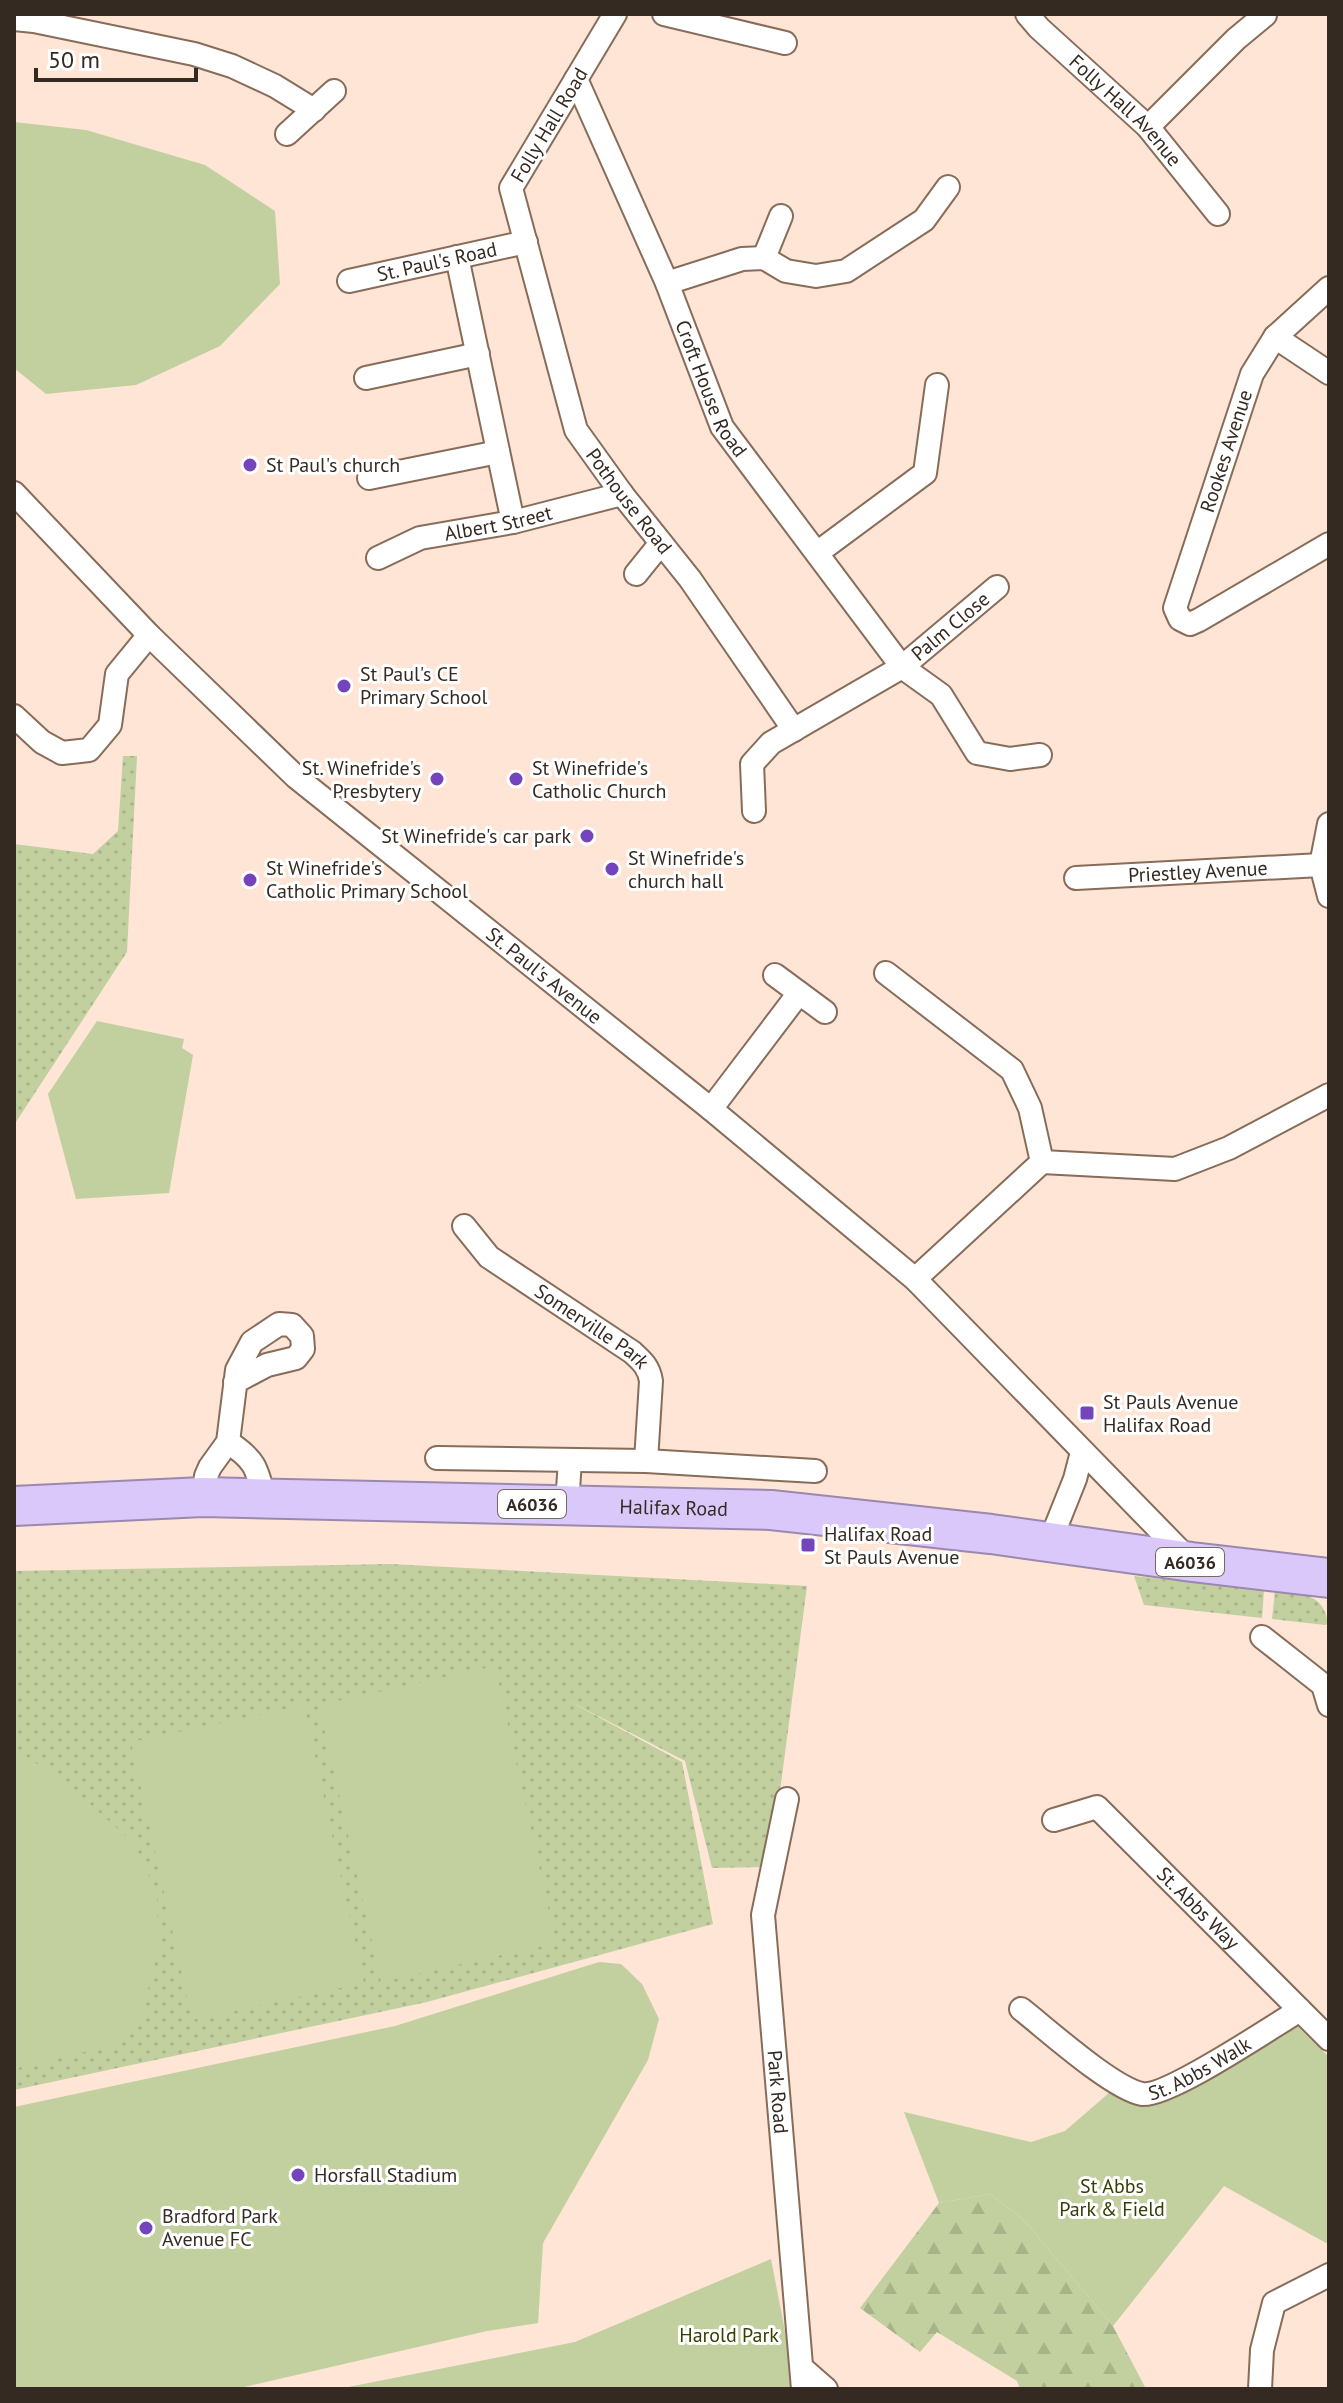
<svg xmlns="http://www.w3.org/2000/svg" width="1343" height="2403" viewBox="0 0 1343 2403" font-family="'PT Sans',sans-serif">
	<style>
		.grass { fill: url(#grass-dots) }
		.forest { fill: url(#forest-firs) }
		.park { fill: #c2d09f }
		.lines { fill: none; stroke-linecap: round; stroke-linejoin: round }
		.minor-casing { stroke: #886c5a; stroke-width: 26 }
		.trunk-casing { stroke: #9a88ae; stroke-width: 42 }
		.minor { stroke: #fff; stroke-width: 22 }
		.trunk { stroke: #dac8fa; stroke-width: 38 }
		.poi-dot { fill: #7444bc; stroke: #fff; stroke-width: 3 }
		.labels { text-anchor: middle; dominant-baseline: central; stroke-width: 6; stroke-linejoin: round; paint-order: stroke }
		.shield { fill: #fff; stroke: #726a64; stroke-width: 2 }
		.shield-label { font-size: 18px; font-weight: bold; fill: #352a22 }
		.street-label { font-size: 20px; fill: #352a22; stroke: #fff }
		.poi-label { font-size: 20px; fill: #352a22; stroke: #fff; text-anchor: start }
		.park-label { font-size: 20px; fill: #333f03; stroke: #fff }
	</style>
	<defs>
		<pattern id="grass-dots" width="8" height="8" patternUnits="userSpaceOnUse" patternTransform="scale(2)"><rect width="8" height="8" fill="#c2d09f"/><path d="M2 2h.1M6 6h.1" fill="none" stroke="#a7b389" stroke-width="1.8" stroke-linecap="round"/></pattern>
		<pattern id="forest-firs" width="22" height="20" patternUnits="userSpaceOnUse" patternTransform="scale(2)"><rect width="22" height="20" fill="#c2d09f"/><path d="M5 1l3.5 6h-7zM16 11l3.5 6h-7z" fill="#a7b389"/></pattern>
	</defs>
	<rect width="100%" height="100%" fill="#fee5d5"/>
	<g class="grass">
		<polygon points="123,756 137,756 127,952 14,1125 14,844 93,854 118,831"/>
		<polygon points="391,1564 807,1586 770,1867 712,1868 685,1761 567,1700 682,1762 713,1924 427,2002 14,2090 14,1571"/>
		<polygon points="1134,1576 1264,1590 1262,1618 1144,1605"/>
		<path d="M1275,1591C1300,1594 1324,1592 1328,1624L1325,1625L1272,1619Z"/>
	</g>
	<polygon class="forest" points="990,2194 1024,2220 1113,2326 1146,2389 1020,2389 1017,2381 937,2332 920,2352 860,2308 939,2203"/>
	<g class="park">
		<polygon points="14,122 86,130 205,165 275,211 280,284 220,346 136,385 46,394 14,368"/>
		<polygon points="97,1021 184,1039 182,1048 193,1055 169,1193 76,1199 48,1094"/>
		<polygon points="495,1666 556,1943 381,1982 319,1705"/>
		<polygon points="304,1705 364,1983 192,2020 131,1742"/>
		<polygon points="14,1752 23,1754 73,1789 134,1843 157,1893 158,1950 142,2014 110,2046 14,2069"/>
		<polygon points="599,1962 621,1964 642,1984 659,2019 648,2060 543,2243 538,2323 487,2331 235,2389 14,2389 14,2107 395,2026"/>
		<polygon points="1296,2025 1329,2057 1329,2243 1326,2243 1224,2186 1113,2326 1024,2220 990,2194 939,2203 904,2112 1031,2142 1065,2131 1110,2092 1137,2103 1169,2100"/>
		<polygon points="771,2259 791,2362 792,2389 338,2389 575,2342"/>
	</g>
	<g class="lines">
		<g class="minor-casing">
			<g id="minor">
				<path id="s1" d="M615,14L511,188L576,430L622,494L690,579L794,730"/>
				<polyline points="664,14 785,43"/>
				<path id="s2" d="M1027,14L1039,28L1148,127L1218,214"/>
				<polyline points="14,19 34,21 194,54 232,66 275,86 314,110"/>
				<path id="s3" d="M576,79L667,283L722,427L902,667L941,695L977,753L1010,759L1040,755"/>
				<polyline points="1148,127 1236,39 1265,15"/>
				<polyline points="287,134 334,91"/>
				<polyline points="457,257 513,522"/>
				<polyline points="764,258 781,216"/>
				<path id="s4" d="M349,281L526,242"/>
				<polyline points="667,283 742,259 764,258 786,271 816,276 846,271 924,220 948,187"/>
				<polyline points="1329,288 1275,337 1252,374 1175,608 1180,619 1190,624 1199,620 1329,544"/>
				<polyline points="1275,337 1329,373"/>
				<polyline points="366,378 478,354"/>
				<polyline points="369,478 498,452"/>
				<path id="s5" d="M14,493L149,635L296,777L711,1109L915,1279L1190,1561"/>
				<polyline points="817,553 925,473 937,385"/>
				<path id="s6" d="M378,558L420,538L513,522L622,494"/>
				<polyline points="636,574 661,543"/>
				<polyline points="14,716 42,742 62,753 89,750 110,725 117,674 149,635"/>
				<path id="s7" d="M754,811L752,764L771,743L902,667L997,587"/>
				<polyline points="1329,824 1321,865 1329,896"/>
				<path id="s8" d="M1076,878L1321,865"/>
				<polyline points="886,973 1012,1070 1030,1108 1042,1162 915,1279"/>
				<polyline points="775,975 825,1012"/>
				<polyline points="711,1109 799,993"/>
				<polyline points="1042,1162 1175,1169 1229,1148 1329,1095"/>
				<path id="s9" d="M464,1226L489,1257L632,1352C642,1361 649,1367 651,1381L646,1461"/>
				<path d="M228,1442C254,1459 257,1467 264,1498"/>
				<polyline points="437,1458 646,1461 815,1471"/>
				<polyline points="203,1497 206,1476 210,1467 228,1442 237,1370 252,1342 279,1324 292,1325 302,1336 303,1349 296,1358 267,1365 235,1382"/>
				<polyline points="567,1505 570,1460"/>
				<polyline points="1049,1544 1075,1479 1082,1452"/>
				<polyline points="1262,1637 1323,1685 1329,1705"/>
				<path id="s10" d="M787,1799L763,1915L803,2389"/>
				<path id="s11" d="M1054,1820L1097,1807L1329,2039"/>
				<path id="s12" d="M1021,2009C1049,2031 1112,2088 1142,2094C1167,2098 1273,2026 1300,2010"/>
				<polyline points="802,2368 826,2389"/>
				<polyline points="1260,2389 1262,2350 1274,2303 1329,2275"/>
			</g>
		</g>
		<g class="trunk-casing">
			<g id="trunk">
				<path id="s13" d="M14,1506L203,1497L771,1510L991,1534L1192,1562L1329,1578"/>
			</g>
		</g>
		<use href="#minor" class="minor"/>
		<use href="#trunk" class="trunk"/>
	</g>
	<g class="poi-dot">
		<circle cx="250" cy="465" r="8"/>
		<circle cx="344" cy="686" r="8"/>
		<circle cx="437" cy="779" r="8"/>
		<circle cx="516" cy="779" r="8"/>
		<circle cx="587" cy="836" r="8"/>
		<circle cx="612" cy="869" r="8"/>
		<circle cx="250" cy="880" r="8"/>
		<rect x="1079" y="1405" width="16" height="16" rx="4"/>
		<rect x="800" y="1537" width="16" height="16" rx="4"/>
		<circle cx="298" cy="2175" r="8"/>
		<circle cx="146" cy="2228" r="8"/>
	</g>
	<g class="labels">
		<g class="shield">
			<rect x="498" y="1490" width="68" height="28" rx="6"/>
			<rect x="1156" y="1548" width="68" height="28" rx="6"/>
		</g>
		<g class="shield-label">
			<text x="532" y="1504">A6036</text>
			<text x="1190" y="1562">A6036</text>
		</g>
		<g class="street-label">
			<text stroke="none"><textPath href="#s2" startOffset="138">Folly Hall Avenue</textPath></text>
			<text transform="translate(549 125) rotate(-59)">Folly Hall Road</text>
			<text stroke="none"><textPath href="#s4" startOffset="90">St. Paul's Road</textPath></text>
			<text stroke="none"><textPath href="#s3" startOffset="338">Croft House Road</textPath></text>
			<text transform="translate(1226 451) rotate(-72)">Rookes Avenue</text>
			<text stroke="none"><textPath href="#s1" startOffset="542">Pothouse Road</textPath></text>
			<text stroke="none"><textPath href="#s6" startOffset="126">Albert Street</textPath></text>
			<text stroke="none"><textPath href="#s7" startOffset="290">Palm Close</textPath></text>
			<text stroke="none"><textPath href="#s8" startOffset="122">Priestley Avenue</textPath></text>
			<text stroke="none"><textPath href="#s5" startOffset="718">St. Paul's Avenue</textPath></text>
			<text stroke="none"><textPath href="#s9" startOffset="164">Somerville Park</textPath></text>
			<text stroke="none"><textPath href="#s13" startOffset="660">Halifax Road</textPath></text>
			<text stroke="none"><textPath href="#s11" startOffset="188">St. Abbs Way</textPath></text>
			<text stroke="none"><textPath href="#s12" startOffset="212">St. Abbs Walk</textPath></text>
			<text stroke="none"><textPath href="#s10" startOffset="296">Park Road</textPath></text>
		</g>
		<g class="poi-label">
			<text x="266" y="465">St Paul's church</text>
			<text x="360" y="674">St Paul's CE<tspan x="360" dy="23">Primary School</tspan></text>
			<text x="421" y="768" text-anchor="end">St. Winefride's<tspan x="421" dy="23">Presbytery</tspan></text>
			<text x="532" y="768">St Winefride's<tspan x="532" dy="23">Catholic Church</tspan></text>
			<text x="571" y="836" text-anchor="end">St Winefride's car park</text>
			<text x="628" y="858">St Winefride's<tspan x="628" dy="23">church hall</tspan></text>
			<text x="266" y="868">St Winefride's<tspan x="266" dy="23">Catholic Primary School</tspan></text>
			<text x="1103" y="1402">St Pauls Avenue<tspan x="1103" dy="23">Halifax Road</tspan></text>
			<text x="824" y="1534">Halifax Road<tspan x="824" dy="23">St Pauls Avenue</tspan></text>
			<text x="314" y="2175">Horsfall Stadium</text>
			<text x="162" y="2216">Bradford Park<tspan x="162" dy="23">Avenue FC</tspan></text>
		</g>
		<g class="park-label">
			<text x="1112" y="2186">St Abbs<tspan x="1112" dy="23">Park &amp; Field</tspan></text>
			<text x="729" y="2335">Harold Park</text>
		</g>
	</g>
	<rect width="1343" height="2403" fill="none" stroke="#352a22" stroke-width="32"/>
	<path d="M36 68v12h160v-12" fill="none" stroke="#352a22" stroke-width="4"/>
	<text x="48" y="68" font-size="24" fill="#352a22" stroke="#ffffff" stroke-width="6" paint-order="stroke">50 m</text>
</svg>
